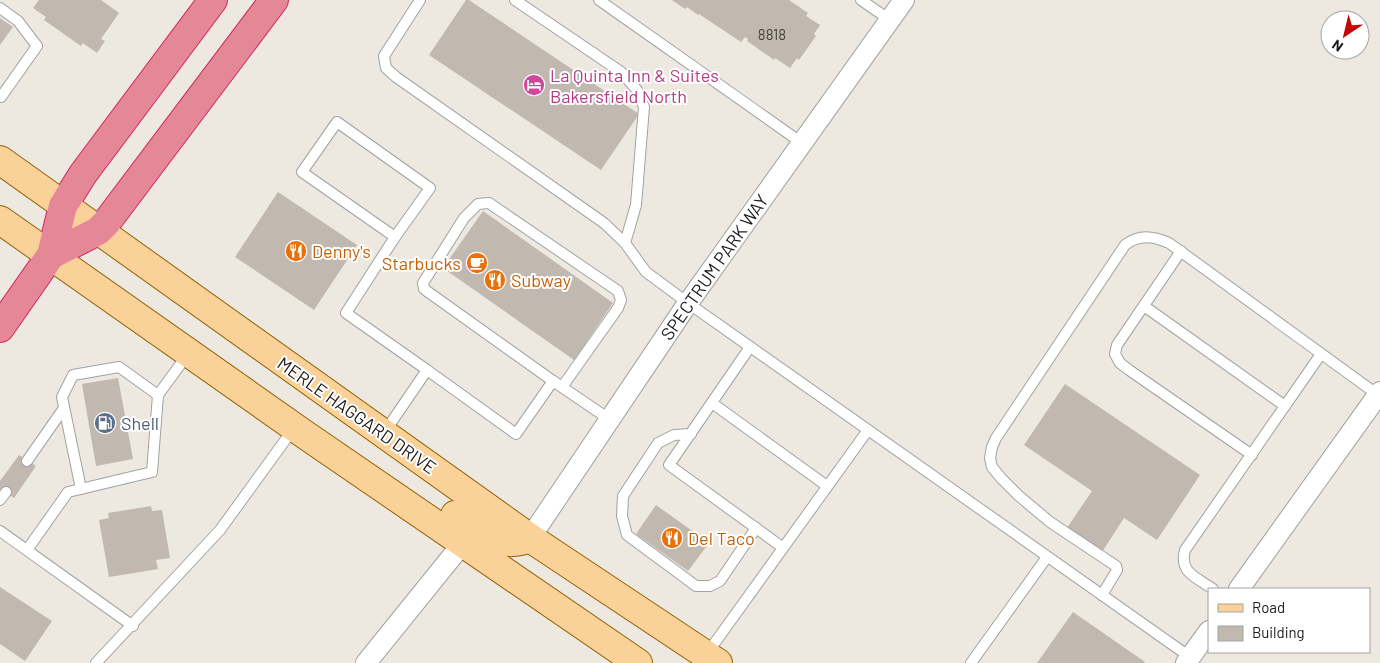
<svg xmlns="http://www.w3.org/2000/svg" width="1380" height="663" viewBox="0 0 1380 663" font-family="Barlow,sans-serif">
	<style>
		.building { fill: #c1b8b0 }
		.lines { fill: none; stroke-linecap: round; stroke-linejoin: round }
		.lane-casing { stroke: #a2a2a2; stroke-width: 12 }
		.street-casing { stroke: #a2a2a2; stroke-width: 22 }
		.primary-casing { stroke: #906302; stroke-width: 30 }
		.highway-casing { stroke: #d3255e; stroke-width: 30 }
		.lane { stroke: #fff; stroke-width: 10 }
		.street { stroke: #fff; stroke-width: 20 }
		.primary { stroke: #fad198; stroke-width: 28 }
		.highway { stroke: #e48898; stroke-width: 28 }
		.labels { text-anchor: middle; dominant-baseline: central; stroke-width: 4; stroke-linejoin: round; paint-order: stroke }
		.number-label { font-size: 15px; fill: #444240 }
		.hotel-label { font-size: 18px; fill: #b23c85; stroke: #fff; text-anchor: start }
		.food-label { font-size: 18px; fill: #c56008; stroke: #fff; text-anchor: start }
		.street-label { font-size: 18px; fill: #1b1b1b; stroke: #fff }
		.service-label { font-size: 18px; fill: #4e5e75; stroke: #fff; text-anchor: start }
	</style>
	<rect width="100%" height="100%" fill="#ede9e0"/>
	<g class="building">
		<polygon points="39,0 101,0 119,13 101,39 105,41 97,53 83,43 81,46 44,20 46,17 33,8"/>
		<polygon points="466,0 469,0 639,114 601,170 429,55"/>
		<polygon points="672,0 789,0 808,13 806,16 820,25 814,34 816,36 799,60 797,58 790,68 775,58 774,60 747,41 748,39 745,37 741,42 699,14 698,15 687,7 685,9"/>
		<polygon points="0,18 13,27 0,45"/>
		<polygon points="278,192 357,245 314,310 235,257"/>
		<polygon points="483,211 613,303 574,360 443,268"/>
		<polygon points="118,378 133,459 96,466 82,384"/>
		<polygon points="1065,384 1200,475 1157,540 1124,518 1102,552 1067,528 1092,491 1024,445"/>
		<polygon points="19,455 36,466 14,498 0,489 0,481"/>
		<polygon points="656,505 709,543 688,571 636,534"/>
		<polygon points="151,506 152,511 162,510 170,558 156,560 158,569 109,577 99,520 109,518 108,513"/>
		<polygon points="0,587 52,621 25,661 0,644"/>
		<polygon points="1073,612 1145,662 1144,663 1037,663"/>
	</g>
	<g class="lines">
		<g class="lane-casing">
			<g id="lane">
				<polyline points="420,0 384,56 386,68 396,77 604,223 625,243 646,272 688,303 1190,657"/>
				<polyline points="515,0 621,72 637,90 644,107 636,205 625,243"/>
				<polyline points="599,0 802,143"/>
				<polyline points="861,0 890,20"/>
				<polyline points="0,8 18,21 37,46 1,97"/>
				<polyline points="395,237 302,172 337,122 430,188 395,237 346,313 427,370"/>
				<polyline points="1181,251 1117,345 1115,354 1120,363 1129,370 1252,455"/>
				<polyline points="1144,306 1285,406"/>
				<polyline points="750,347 669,465 782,547"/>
				<polyline points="553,381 424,289 423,283 464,218 478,204 489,203 618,291 621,300 618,308 562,387"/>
				<polyline points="712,403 827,486"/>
				<polyline points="384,433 427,370 516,434 553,381 609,419"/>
				<polyline points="691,434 674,435 658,443 623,496 622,516 627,535 696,586 710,586 720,581 756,528"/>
				<polyline points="27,461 64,408"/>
				<polyline points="81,489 62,397 73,375 119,367 158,395"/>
				<polyline points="0,500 6,492"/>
				<polyline points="0,531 133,626"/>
				<polyline points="27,550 68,492 152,472 158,395 188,354"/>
				<path d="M1213,589C1196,577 1179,573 1185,550L1321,354"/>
				<path d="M1102,595L1117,570L1116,566L1050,522L1019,496L1001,478L992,467L990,458L992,447L996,438L1125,245C1139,234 1153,236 1169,243L1378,395"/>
				<polyline points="706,655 868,430"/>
				<polyline points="96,663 220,530 294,428"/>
				<polyline points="971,663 1047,557"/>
			</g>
		</g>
		<g class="street-casing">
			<g id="street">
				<polyline points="530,538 688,303 904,0"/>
				<polyline points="1239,589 1380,392"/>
				<polyline points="366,663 463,543"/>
				<polyline points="1186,663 1209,631"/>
			</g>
		</g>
		<g class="primary-casing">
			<g id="primary">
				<polyline points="0,160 530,538 718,663"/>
				<polyline points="0,220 304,434 638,663"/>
				<path d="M455,515C479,531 500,551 530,538"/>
			</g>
		</g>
		<g class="highway-casing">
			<g id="highway">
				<polyline points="51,255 98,231 106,223 274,0"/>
				<polyline points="0,328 51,255 63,206 83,174 213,0"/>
			</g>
		</g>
		<use href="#lane" class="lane"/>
		<use href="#street" class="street"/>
		<use href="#primary" class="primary"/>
		<use href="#highway" class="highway"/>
	</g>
	<defs>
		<g id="hotel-disc" transform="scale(1.125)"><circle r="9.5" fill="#d1479c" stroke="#fff"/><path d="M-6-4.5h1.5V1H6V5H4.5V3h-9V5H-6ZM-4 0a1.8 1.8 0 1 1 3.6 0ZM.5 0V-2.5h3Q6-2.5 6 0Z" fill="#fff"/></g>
		<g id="restaurant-disc" transform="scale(1.125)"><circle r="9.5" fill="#e8710a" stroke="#fff"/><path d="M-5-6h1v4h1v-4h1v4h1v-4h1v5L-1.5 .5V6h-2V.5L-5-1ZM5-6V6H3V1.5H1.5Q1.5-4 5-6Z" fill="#fff"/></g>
		<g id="cafe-disc" transform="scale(1.125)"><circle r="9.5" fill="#e8710a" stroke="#fff"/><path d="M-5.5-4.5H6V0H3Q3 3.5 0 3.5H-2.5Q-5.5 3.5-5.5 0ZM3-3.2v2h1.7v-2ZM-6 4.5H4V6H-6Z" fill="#fff"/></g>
		<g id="fuel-disc" transform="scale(1.125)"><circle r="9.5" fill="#5c6f8a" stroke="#fff"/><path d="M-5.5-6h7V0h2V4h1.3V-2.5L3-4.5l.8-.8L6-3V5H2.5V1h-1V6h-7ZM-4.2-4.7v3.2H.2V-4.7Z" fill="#fff"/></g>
	</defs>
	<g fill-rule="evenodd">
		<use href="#hotel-disc" x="534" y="85"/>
		<use href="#restaurant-disc" x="296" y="251"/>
		<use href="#cafe-disc" x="477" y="263"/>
		<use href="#restaurant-disc" x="495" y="280"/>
		<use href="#fuel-disc" x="105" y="423"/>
		<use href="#restaurant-disc" x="672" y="538"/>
	</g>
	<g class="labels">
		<g class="number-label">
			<text x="772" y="34">8818</text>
		</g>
		<g class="hotel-label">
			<text x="550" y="75">La Quinta Inn &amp; Suites<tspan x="550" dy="21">Bakersfield North</tspan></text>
		</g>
		<g class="food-label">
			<text x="312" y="251">Denny's</text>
			<text x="461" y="263" text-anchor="end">Starbucks</text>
			<text x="511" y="280">Subway</text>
			<text x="688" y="538">Del Taco</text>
		</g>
		<g class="street-label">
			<text transform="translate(714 267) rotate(-55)">SPECTRUM PARK WAY</text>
			<text transform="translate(357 415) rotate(35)">MERLE HAGGARD DRIVE</text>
		</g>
		<g class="service-label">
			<text x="121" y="423">Shell</text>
		</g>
	</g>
	<rect x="1208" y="588" width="162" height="65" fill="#ffffff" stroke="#a4a4a4"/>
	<rect x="1218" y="604" width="25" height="8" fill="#fad198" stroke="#a4a4a4"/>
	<text x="1252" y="613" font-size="15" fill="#1b1b1b">Road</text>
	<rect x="1218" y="626" width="25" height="15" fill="#c1b8b0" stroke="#a4a4a4"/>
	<text x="1252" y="638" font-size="15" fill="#1b1b1b">Building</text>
	<g transform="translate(1345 35) rotate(215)"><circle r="24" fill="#ffffff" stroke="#a4a4a4"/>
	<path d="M0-4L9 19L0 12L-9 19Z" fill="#c40502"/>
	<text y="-8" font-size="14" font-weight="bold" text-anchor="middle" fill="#1b1b1b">N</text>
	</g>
</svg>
